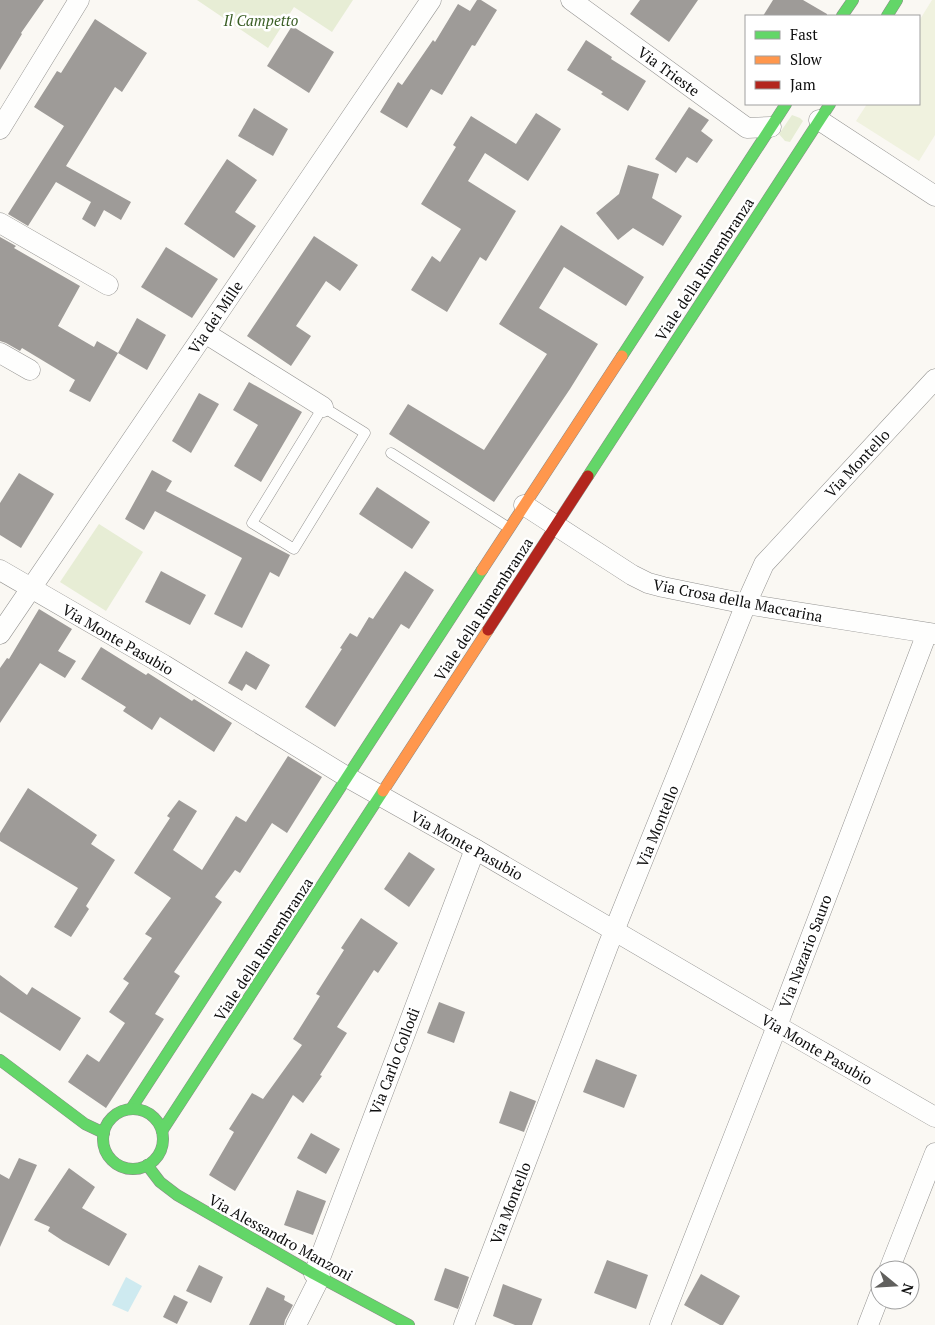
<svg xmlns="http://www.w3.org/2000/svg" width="935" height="1325" viewBox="0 0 935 1325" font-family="'PT Serif',serif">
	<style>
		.green { fill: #e7edd5 }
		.pitch { fill: #f0f2df }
		.water { fill: #ceeaf0 }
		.building { fill: #9e9b98 }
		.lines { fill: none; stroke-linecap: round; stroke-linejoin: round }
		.lane-casing { stroke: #949391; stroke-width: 11 }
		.street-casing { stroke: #949391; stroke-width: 21 }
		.fast-casing { stroke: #8b8a88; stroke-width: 12 }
		.slow-casing { stroke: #8b8a88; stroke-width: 12 }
		.jam-casing { stroke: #8b8a88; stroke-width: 12 }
		.lane { stroke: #fefefd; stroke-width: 10 }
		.street { stroke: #fefefd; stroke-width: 20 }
		.fast { stroke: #63d668; stroke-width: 11 }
		.slow { stroke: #ff974d; stroke-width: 11 }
		.jam { stroke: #b3261e; stroke-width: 11 }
		.labels { text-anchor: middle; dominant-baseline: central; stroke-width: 5; stroke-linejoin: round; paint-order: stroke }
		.park-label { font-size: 15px; font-style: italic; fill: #3a5e25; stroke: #fff }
		.street-label { font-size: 15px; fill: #0e0e0e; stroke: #fff }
	</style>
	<rect width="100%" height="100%" fill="#faf8f3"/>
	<g class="green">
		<polygon points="197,0 353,0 332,32 294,7 268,48"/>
		<polygon points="792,115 800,118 803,121 790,142 785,141 779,134"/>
		<polygon points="99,524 143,552 106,611 60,582"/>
	</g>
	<polygon class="pitch" points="932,0 935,0 935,135 919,161 856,121 867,104 919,104 919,21"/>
	<polygon class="water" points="126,1277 142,1286 128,1312 112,1305"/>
	<g class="building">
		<polygon points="0,0 44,0 21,33 22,34 0,70"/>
		<polygon points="477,0 481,0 497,10 475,46 472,45 442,95 431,89 407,128 380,112 398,82 402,85 433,40 435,42 458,4 470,11"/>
		<polygon points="640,0 698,0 669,42 630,14"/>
		<polygon points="773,0 803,0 827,14 827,16 763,16"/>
		<polygon points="95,19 147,53 122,92 115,87 66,166 131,202 121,220 104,210 95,227 82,219 91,202 56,182 28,226 8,214 64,126 34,107 57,71 61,73"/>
		<polygon points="292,26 334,52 309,93 267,66"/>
		<polygon points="586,40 612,57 611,59 646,81 628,111 601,94 603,92 567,70"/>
		<polygon points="689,107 709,120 701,131 713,140 697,163 687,157 676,173 655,159"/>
		<polygon points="254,108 288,129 273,156 238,136"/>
		<polygon points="536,113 561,129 528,181 485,153 468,181 516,211 486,261 480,257 447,312 411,290 432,256 440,262 461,229 421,204 456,147 453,145 471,116 516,144"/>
		<polygon points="227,159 257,180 235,212 256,226 234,258 184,224"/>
		<polygon points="628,165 659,174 652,198 682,216 663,246 633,228 618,240 596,213 619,194"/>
		<polygon points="561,225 644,277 626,306 564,267 539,308 598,344 570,389 494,502 389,434 408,404 484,450 547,354 499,324"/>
		<polygon points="314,236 358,265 340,291 326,281 296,326 311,336 291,366 247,336"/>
		<polygon points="0,237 16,246 14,248 80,286 58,326 94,347 97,341 118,353 90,402 69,391 75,380 22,348 20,351 6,343 0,341"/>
		<polygon points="166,247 218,279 192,318 141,287"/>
		<polygon points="137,318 166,335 147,370 118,353"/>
		<polygon points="249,382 302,412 261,482 234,466 258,425 233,410"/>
		<polygon points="199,393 219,404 191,453 172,441"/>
		<polygon points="152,470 172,481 166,491 290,555 279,577 270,572 242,628 214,614 242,558 155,511 144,530 125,519"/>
		<polygon points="19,473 54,494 21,548 0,535 0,503"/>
		<polygon points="377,487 430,522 412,549 359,514"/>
		<polygon points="161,571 206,595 190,625 145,602"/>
		<polygon points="405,571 434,590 409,629 401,624 335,727 305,707 342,649 340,648 350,633 357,637 369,617 373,619"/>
		<polygon points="39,609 72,629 58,651 76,661 65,678 40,663 0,723 0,668 7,658 9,659"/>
		<polygon points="101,647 146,675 148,673 192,701 194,699 232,723 214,752 160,717 152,730 123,711 126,707 81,679"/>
		<polygon points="246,651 270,665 256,690 246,684 242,691 228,683"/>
		<polygon points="288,756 322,777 287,833 272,823 240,873 235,870 215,897 222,902 174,972 180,976 155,1014 164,1019 106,1108 68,1082 87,1054 99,1062 125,1023 109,1012 129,983 123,979 152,938 145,934 171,898 134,873 170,818 167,816 179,800 197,811 173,850 202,870 236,816 246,822"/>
		<polygon points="28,788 97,835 91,844 115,860 86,906 89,909 71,937 54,927 78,888 0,841 0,833"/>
		<polygon points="409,852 435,869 409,907 384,889"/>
		<polygon points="361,918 398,943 378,973 374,970 337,1027 347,1033 320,1075 322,1076 303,1103 293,1095 235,1191 209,1175 234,1132 229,1129 252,1093 263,1099 302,1045 293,1039 320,996 316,994 344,950 341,948"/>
		<polygon points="0,975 27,995 32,987 81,1018 60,1051 0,1012"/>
		<polygon points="439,1002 465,1012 454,1043 427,1033"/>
		<polygon points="596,1059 637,1075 624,1108 583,1092"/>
		<polygon points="510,1091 536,1101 524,1132 499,1123"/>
		<polygon points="311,1133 340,1149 326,1174 297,1158"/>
		<polygon points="19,1158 37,1165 0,1247 0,1174 9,1179"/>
		<polygon points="69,1168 95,1187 82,1208 127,1234 109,1266 63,1241 48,1231 50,1227 34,1220"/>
		<polygon points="297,1190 326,1201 313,1235 284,1225"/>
		<polygon points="607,1260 648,1275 636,1309 594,1293"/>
		<polygon points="199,1265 223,1277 211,1303 186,1291"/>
		<polygon points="445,1268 469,1277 458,1309 434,1300"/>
		<polygon points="701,1274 740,1296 723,1325 720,1325 684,1305"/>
		<polygon points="503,1284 542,1299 532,1325 515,1325 493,1316"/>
		<polygon points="267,1287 285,1296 284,1300 293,1305 285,1320 284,1325 249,1325"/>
		<polygon points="174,1295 188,1302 177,1324 163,1317"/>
	</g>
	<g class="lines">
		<g class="lane-casing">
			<g id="lane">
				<polygon points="323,407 365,433 294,549 252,523"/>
				<polyline points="391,453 509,528"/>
			</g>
		</g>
		<g class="street-casing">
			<g id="street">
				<polyline points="571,0 747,128 771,127"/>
				<polyline points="819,120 935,196"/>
				<polyline points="0,129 79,0"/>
				<polyline points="0,223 108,285"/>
				<polyline points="205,333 323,407"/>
				<polyline points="0,353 30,370"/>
				<polyline points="524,505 632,575 648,583 663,587 746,604 935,634"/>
				<polyline points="0,570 164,665 347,777 475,849 777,1026 935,1117"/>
				<polyline points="0,634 431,0"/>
				<polyline points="889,1270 935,1153"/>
				<polyline points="314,1274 475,849"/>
				<polyline points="296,1325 320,1277"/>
				<polyline points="464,1325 608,946 746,604 764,564 935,379"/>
				<polyline points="660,1325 777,1026 927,633"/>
				<polyline points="868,1325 880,1294"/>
			</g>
		</g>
		<g class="fast-casing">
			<g id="fast">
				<polyline points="842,16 853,0"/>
				<polyline points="887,16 897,0"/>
				<polyline points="622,356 786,104"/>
				<polyline points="588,476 830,104"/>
				<polyline points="0,1060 85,1124 104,1133"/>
				<polyline points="131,1109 482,570"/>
				<circle cx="133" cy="1139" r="30"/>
				<polyline points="162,1131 383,791"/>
				<polyline points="147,1165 160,1182 177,1195 314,1274 409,1325"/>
			</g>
		</g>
		<g class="slow-casing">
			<g id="slow">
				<polyline points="482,570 622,356"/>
				<polyline points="383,791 488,630"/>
			</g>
		</g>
		<g class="jam-casing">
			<polyline id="jam" points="488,630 588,476"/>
		</g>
		<use href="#lane" class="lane"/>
		<use href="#street" class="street"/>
		<use href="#fast" class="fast"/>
		<use href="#slow" class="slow"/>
		<use href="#jam" class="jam"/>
	</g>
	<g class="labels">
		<g class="park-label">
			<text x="261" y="20">Il Campetto</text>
		</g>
		<g class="street-label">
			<text transform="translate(669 71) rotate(36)">Via Trieste</text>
			<text transform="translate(704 269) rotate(-57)">Viale della Rimembranza</text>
			<text transform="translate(215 317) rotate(-56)">Via dei Mille</text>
			<text transform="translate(857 463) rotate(-47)">Via Montello</text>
			<text transform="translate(738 600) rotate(11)">Via Crosa della Maccarina</text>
			<text transform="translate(483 609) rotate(-57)">Viale della Rimembranza</text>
			<text transform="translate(118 639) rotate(30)">Via Monte Pasubio</text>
			<text transform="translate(657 826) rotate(-68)">Via Montello</text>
			<text transform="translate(467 845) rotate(29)">Via Monte Pasubio</text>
			<text transform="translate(263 949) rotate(-57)">Viale della Rimembranza</text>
			<text transform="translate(805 951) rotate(-69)">Via Nazario Sauro</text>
			<text transform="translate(817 1049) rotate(30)">Via Monte Pasubio</text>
			<text transform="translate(394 1061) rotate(-69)">Via Carlo Collodi</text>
			<text transform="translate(510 1203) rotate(-69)">Via Montello</text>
			<text transform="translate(281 1237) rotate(29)">Via Alessandro Manzoni</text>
		</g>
	</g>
	<rect x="745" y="15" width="175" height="90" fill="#ffffff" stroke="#9f9f9f"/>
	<rect x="755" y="31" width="25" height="8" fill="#63d668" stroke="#9f9f9f"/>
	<text x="790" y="40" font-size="15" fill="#0e0e0e">Fast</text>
	<rect x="755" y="56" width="25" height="8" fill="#ff974d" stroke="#9f9f9f"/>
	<text x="790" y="65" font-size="15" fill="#0e0e0e">Slow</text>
	<rect x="755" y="81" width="25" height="8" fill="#b3261e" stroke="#9f9f9f"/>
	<text x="790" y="90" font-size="15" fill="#0e0e0e">Jam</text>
	<g transform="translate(895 1285) rotate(108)"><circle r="24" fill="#ffffff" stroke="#9f9f9f"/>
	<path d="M0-4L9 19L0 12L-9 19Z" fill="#61605e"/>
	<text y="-8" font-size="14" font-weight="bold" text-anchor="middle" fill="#0e0e0e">N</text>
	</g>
</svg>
